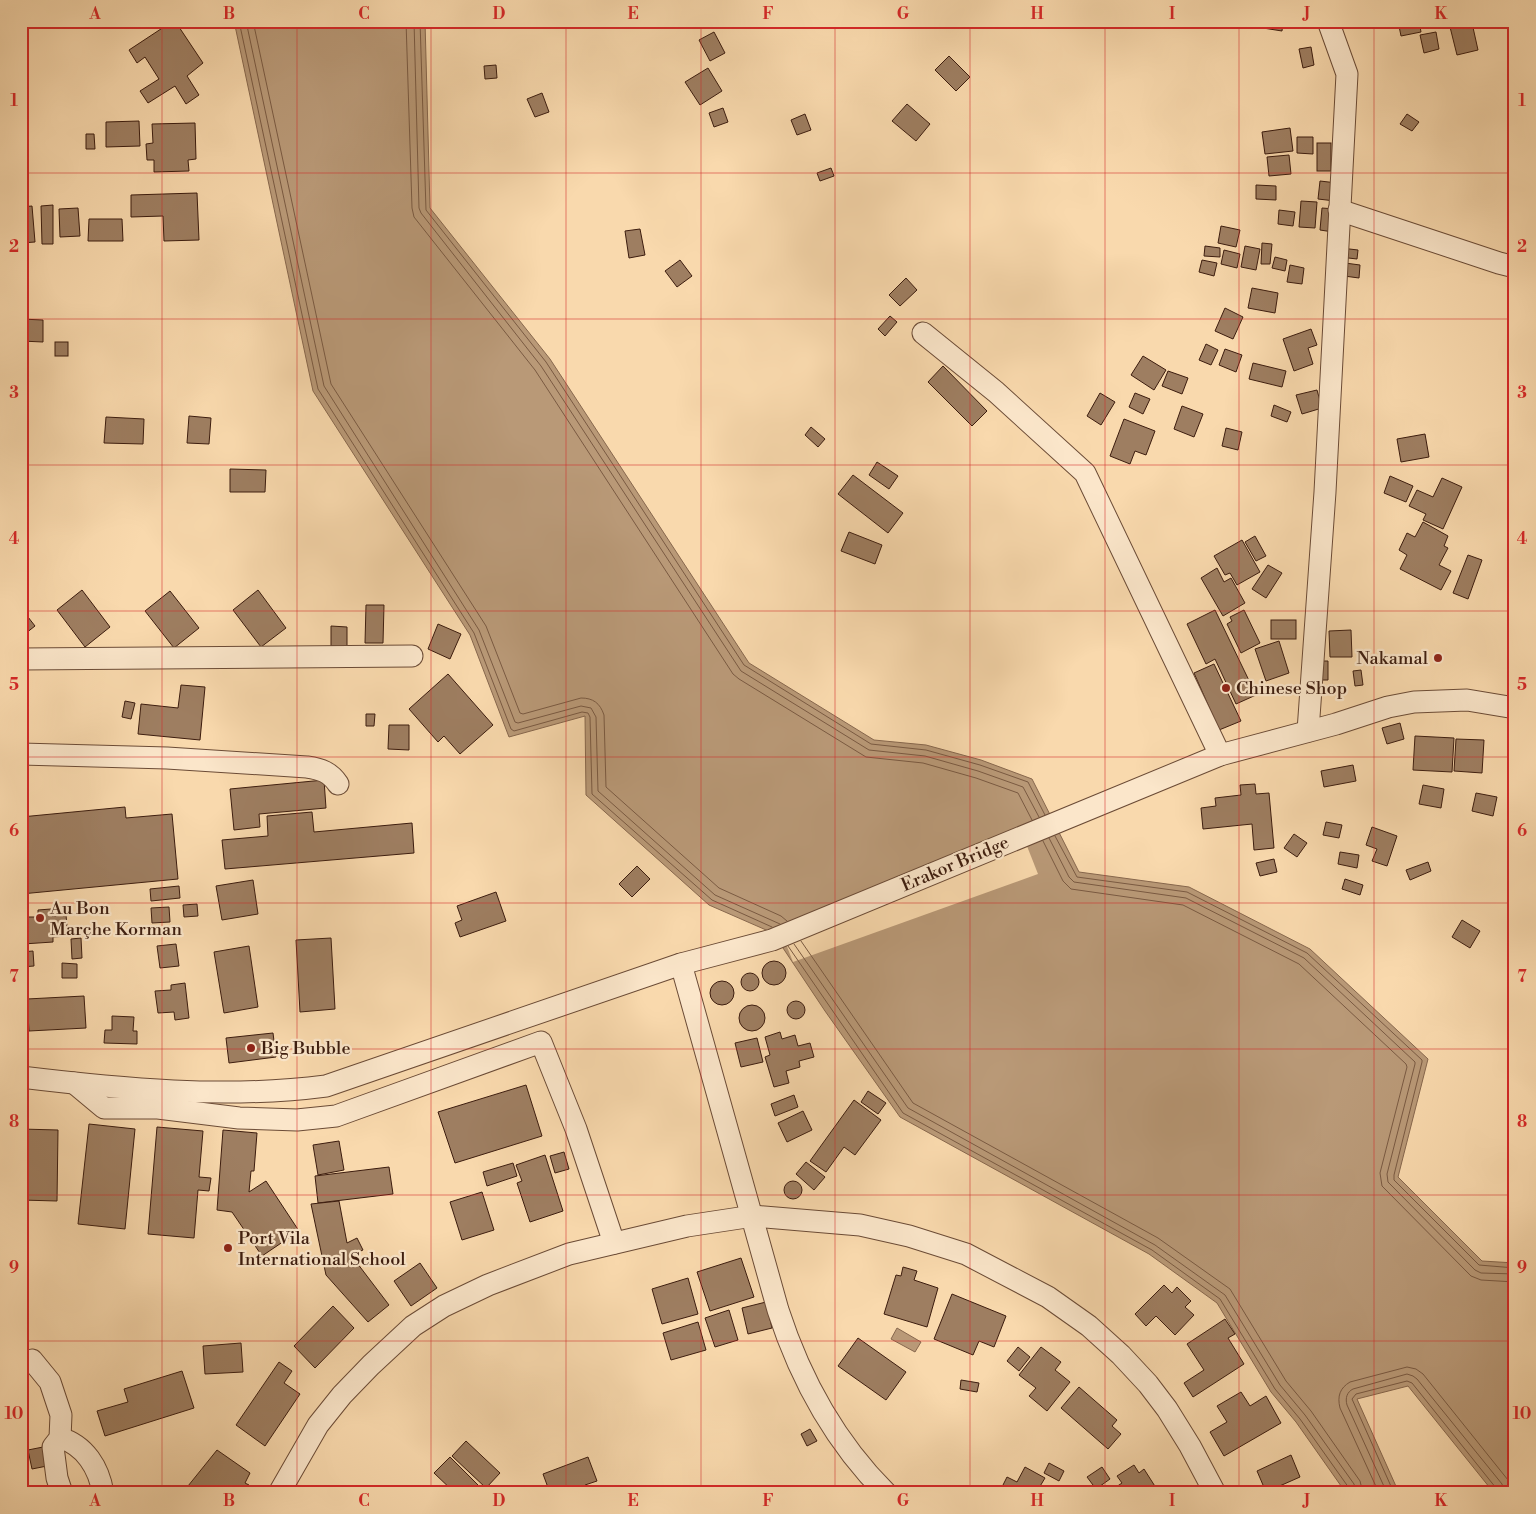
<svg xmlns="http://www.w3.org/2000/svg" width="1536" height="1514" viewBox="0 0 1536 1514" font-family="'Libre Bodoni',serif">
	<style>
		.water { fill: #b99977; stroke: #87674d }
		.pier { fill: #f9d9ad }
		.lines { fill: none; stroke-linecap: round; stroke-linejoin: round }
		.shore { stroke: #7a5a42; stroke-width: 1 }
		.building { fill: #9e7e61; stroke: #3c1c0e }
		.minor-casing { stroke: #6b4b36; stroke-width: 23 }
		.minor { stroke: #fbe6ca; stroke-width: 21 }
		.grid { fill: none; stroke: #d62828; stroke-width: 1; stroke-opacity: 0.55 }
		.poi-dot { fill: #8f2418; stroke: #fbe6ca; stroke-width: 2 }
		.labels { text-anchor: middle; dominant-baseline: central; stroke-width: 4.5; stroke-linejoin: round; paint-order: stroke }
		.poi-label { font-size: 18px; fill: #3c1c0e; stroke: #fbe6ca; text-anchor: start }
		.street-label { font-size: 18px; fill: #3c1c0e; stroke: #fbe6ca }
		.neatline { fill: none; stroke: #d62828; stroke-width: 2 }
		.grid-label { font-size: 16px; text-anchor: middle; font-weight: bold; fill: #d62828 }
	</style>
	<rect width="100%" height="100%" fill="#f9d9ad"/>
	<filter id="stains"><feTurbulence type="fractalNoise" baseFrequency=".004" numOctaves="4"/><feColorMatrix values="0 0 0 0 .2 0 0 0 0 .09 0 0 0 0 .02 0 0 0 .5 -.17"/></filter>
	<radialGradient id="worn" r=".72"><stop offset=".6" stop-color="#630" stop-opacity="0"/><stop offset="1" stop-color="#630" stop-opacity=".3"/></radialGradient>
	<g class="water">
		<polygon points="234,21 425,21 430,208 550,359 749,663 874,740 926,745 981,760 1032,779 1079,872 1189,887 1310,949 1428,1059 1398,1177 1482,1261 1515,1263 1515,1493 1494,1493 1408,1386 1357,1399 1399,1493 1346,1493 1296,1422 1271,1392 1217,1303 1149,1254 900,1117 825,1011 773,933 709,905 586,795 585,716 509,737 470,635 313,391"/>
		<polygon points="897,1328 921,1342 915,1352 891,1339"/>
	</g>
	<polygon class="pier" points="1023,836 1038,874 793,962 779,926"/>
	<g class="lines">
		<g class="shore">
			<polyline points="239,21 318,389 474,633 511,729 514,731 582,712 588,713 590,717 592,794 712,900 772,927"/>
			<polyline points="246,21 324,386 479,630 515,722 518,723 581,706 591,708 596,717 598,791 715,895 780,924"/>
			<path d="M253,21L331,384L486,626L520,713L523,714L581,698C593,698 600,703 604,715L606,787L719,888L781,916L787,921"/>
			<polyline points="406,21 412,208 414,217 535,370 733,674 739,679 866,757 923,763 976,778 1018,793 1032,820"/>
			<polyline points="414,21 419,208 421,213 541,366 741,671 869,750 925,756 978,771 1023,787 1039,817"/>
			<polyline points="420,21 426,210 546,362 744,665 871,744 926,750 980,765 1028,782 1045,815"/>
			<polyline points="1055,836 1077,877 1187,892 1307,953 1422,1060 1422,1062 1394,1175 1394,1180 1479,1265 1515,1268"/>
			<polyline points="1049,838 1069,877 1074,882 1186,898 1304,958 1415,1062 1415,1064 1387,1174 1388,1182 1475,1270 1481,1273 1515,1274"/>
			<polyline points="1043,841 1063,881 1071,889 1183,905 1299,964 1406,1064 1407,1067 1380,1173 1382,1186 1471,1276 1481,1280 1515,1282"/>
			<polyline points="801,941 913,1103 1158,1238 1230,1289 1286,1381 1311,1411 1360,1481 1363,1493"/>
			<polyline points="794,944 908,1108 1155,1245 1225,1295 1280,1385 1305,1415 1354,1484 1356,1493"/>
			<polyline points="788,946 903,1113 1152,1250 1220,1299 1275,1389 1300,1419 1349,1488 1350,1493"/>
			<path d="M1379,1493L1340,1408C1337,1396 1340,1388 1350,1382L1407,1367L1416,1369L1423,1374L1508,1480L1512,1493"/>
			<path d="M1387,1493L1347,1405C1345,1398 1347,1392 1353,1389L1407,1374L1413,1376L1417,1379L1502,1484L1504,1493"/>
			<polyline points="1394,1493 1352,1399 1356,1394 1407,1381 1412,1383 1496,1488 1498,1493"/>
		</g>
	</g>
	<g class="building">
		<polygon points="173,21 175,21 203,63 187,76 199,95 186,104 175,86 148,103 140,91 159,79 145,57 137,63 129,50"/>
		<polygon points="1264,21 1283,21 1282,31 1263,28"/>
		<polygon points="1398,21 1419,21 1421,32 1401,36"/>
		<polygon points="1472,23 1478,50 1457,55 1450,27"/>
		<polygon points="714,32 725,53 710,61 699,40"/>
		<polygon points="1436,32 1439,49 1424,53 1420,35"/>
		<polygon points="1311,47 1314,65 1303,68 1299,49"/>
		<polygon points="949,56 970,77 956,91 935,70"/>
		<polygon points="496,65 497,78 485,79 484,66"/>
		<polygon points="708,68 722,91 700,105 685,82"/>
		<polygon points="542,93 549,112 535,117 527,99"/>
		<polygon points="907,104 930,124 916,141 892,121"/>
		<polygon points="723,108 728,122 714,127 709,113"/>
		<polygon points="805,114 811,130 797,135 791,120"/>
		<polygon points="1407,114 1419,122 1412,131 1400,124"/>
		<polygon points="139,121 140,146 106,147 106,122"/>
		<polygon points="195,123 196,159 188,160 189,171 154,172 154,160 147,160 146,144 153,143 152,124"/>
		<polygon points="1290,128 1293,151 1265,154 1262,132"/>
		<polygon points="86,134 94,134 95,149 86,149"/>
		<polygon points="1297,137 1313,137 1313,154 1297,153"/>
		<rect x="1317" y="143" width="14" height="28"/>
		<polygon points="1289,155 1291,174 1269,176 1267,157"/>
		<polygon points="831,168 834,176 820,181 817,173"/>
		<polygon points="1320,181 1337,183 1335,201 1318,199"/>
		<polygon points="1256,185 1276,186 1276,200 1256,199"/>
		<polygon points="197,193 199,240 164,241 163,216 131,217 131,195"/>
		<polygon points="1301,201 1317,202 1315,228 1299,227"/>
		<polygon points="53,205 53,244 42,244 41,206"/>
		<polygon points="32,206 35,242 21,243 21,207"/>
		<polygon points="78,208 80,236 60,237 59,209"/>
		<polygon points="1322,208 1335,209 1333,232 1320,230"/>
		<polygon points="1279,210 1295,212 1293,226 1278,224"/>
		<polygon points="89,219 122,219 123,241 88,241"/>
		<polygon points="1221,226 1240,230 1236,247 1218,243"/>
		<polygon points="640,229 645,255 629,258 625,231"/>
		<polygon points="1262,243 1272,244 1270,264 1261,264"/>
		<polygon points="1205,246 1220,248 1220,257 1204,256"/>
		<polygon points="1245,246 1260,249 1256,270 1241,267"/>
		<polygon points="1341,248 1358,250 1357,259 1340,257"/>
		<polygon points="1224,250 1240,254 1237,268 1221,264"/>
		<polygon points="1275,257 1287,260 1285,271 1272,268"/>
		<polygon points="680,260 692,276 677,287 665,271"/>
		<polygon points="1202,260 1217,263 1214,276 1199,272"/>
		<polygon points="1345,263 1360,265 1359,278 1344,276"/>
		<polygon points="1290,265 1304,268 1302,284 1287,282"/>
		<polygon points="906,278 917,290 900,306 889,295"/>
		<polygon points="1252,288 1278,293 1275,313 1248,308"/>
		<polygon points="1225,308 1243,317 1233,339 1215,331"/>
		<polygon points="890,316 897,322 885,336 878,329"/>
		<polygon points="21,319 43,320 43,342 21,341"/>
		<polygon points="1311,329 1317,345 1308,348 1313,364 1294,371 1283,339"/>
		<rect x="55" y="342" width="13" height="14"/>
		<polygon points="1206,344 1218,350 1211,365 1199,360"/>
		<polygon points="1225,349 1242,355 1236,372 1219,365"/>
		<polygon points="1143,356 1166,370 1154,390 1131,375"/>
		<polygon points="1253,363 1286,371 1282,387 1249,379"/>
		<polygon points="943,366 987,411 972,426 928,382"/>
		<polygon points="1168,371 1188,378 1182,394 1162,386"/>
		<polygon points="1317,390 1322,408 1302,414 1296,395"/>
		<polygon points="1100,393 1115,402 1101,425 1087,416"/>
		<polygon points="1135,393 1150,399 1143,414 1129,407"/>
		<polygon points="1274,405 1291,412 1287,422 1271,416"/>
		<polygon points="1182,406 1203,414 1194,437 1174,429"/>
		<polygon points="189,416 211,418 209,444 187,443"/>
		<polygon points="106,417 144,419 143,444 104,443"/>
		<polygon points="1124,419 1155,431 1146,455 1135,451 1130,464 1110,456"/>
		<polygon points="811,427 825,439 818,447 805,435"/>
		<polygon points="1226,428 1242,432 1238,450 1222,446"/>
		<polygon points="1425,434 1429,457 1401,462 1397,439"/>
		<polygon points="877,462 898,476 889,489 869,475"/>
		<polygon points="230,469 266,470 265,492 230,492"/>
		<polygon points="853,475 903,513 888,533 838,494"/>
		<polygon points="1390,476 1413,486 1406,502 1384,493"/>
		<polygon points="1442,478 1462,487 1443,529 1423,520 1426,514 1409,506 1417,490 1433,497"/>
		<polygon points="1423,522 1448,536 1444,546 1448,548 1439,565 1451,571 1441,590 1400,569 1407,555 1399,550 1407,533 1415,537"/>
		<polygon points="849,532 882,545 875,564 841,551"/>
		<polygon points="1255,536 1266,556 1256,561 1245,542"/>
		<polygon points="1242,540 1260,572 1237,585 1230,573 1225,575 1214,556"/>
		<polygon points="1468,555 1482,560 1468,599 1453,593"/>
		<polygon points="1268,565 1282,573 1266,598 1252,589"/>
		<polygon points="1217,568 1224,582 1231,578 1245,603 1223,616 1201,578"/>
		<polygon points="82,590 110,627 85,647 57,610"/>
		<polygon points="258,590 286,628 261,647 233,610"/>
		<polygon points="170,591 199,628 174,648 145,611"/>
		<polygon points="366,605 384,605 383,643 365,643"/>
		<polygon points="21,608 35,626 21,637"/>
		<polygon points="1215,610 1256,695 1236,704 1215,659 1206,664 1187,624"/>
		<polygon points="1244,610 1260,643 1241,653 1227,624 1232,621 1230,617"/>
		<rect x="1271" y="620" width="25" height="19"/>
		<polygon points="438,624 461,634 450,659 428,649"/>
		<polygon points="331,626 347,627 347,647 331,646"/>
		<polygon points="1351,630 1352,657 1330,657 1329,631"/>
		<polygon points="1279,641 1289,673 1266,681 1255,649"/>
		<polygon points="1318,661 1328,661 1328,680 1319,680"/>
		<polygon points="1214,664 1241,721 1219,730 1194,673"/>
		<polygon points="1361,670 1363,685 1355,686 1353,671"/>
		<polygon points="448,674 493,725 460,754 444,736 438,742 409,709"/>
		<polygon points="181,685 205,687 200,740 138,734 141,704 178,708"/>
		<polygon points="125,701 135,703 131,719 122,717"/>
		<polygon points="366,714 375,714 374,726 366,726"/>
		<polygon points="1400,723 1404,739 1387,744 1382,728"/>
		<polygon points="389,725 409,725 409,750 388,749"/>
		<polygon points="1415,736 1454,738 1452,772 1413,770"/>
		<polygon points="1456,739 1484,740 1482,773 1454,771"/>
		<polygon points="1353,765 1356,781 1324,787 1321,771"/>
		<polygon points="324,780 326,808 259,814 260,827 234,830 230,789"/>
		<polygon points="1255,784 1256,794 1269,793 1274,848 1254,850 1252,824 1203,829 1201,808 1216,806 1215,798 1241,795 1240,785"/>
		<polygon points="1423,785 1444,789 1441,808 1419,804"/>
		<polygon points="1476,793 1497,797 1493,816 1472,811"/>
		<polygon points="125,807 126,818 172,814 178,879 21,894 21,817"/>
		<polygon points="312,812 314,832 412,823 414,853 225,869 222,840 268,836 267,816"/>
		<polygon points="1326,822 1342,825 1339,838 1323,835"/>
		<polygon points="1372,827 1397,836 1387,866 1372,861 1377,849 1366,845"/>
		<polygon points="1294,834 1307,843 1297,857 1284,848"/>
		<polygon points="1340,852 1359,855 1357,868 1338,864"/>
		<polygon points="1274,859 1277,872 1260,876 1256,863"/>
		<polygon points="1428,862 1431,871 1410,880 1406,870"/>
		<polygon points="637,866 650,879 632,897 619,884"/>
		<polygon points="1345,879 1363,885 1360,895 1342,889"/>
		<polygon points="253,880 258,914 222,920 216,886"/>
		<polygon points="179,886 180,898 151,901 150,889"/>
		<polygon points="496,892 506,921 460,937 455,923 462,920 457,906"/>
		<polygon points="197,904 198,916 184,917 183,905"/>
		<polygon points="169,907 170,922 152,923 151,908"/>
		<polygon points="51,909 52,916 66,915 68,936 53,937 53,942 23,944 21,917 38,917 38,910"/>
		<polygon points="1462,920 1480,931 1470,948 1452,937"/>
		<polygon points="81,938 82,958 72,959 71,939"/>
		<polygon points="331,938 335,1009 300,1012 296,940"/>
		<polygon points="176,944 179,966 160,968 157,946"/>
		<polygon points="249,946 258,1007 224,1013 214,952"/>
		<polygon points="33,951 34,966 21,967 21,952"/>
		<circle cx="774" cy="973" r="12"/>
		<polygon points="62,963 77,964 77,978 62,978"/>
		<circle cx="750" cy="982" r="9"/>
		<circle cx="722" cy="993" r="12"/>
		<polygon points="185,983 189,1018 175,1020 174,1012 158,1013 155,991 171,990 171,985"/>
		<polygon points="84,996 86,1028 29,1031 27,999"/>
		<circle cx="796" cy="1010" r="9"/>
		<circle cx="752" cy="1018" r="13"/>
		<polygon points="112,1016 134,1017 133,1031 137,1031 137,1044 104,1043 105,1030 112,1030"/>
		<polygon points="780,1032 782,1039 795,1035 798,1046 810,1043 814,1057 799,1061 800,1067 786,1071 789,1083 774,1087 765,1057 770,1055 765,1037"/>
		<polygon points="273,1033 276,1057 229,1063 226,1038"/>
		<polygon points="757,1038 763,1062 741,1067 735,1043"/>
		<polygon points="526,1085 542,1136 455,1163 438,1112"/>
		<polygon points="868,1091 886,1103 878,1114 861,1102"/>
		<polygon points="794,1095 798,1107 775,1116 771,1104"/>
		<polygon points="854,1100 881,1120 855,1155 844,1147 826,1172 810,1161"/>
		<polygon points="803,1111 812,1130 787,1142 778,1123"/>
		<polygon points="89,1124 135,1129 125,1229 78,1224"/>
		<polygon points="157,1127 203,1131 199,1177 211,1178 209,1191 198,1190 194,1238 148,1234"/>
		<polygon points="21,1129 58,1130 57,1201 21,1200"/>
		<polygon points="223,1130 257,1133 254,1171 251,1171 249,1192 266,1181 299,1231 262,1256 232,1212 217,1210"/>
		<polygon points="339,1141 344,1170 318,1175 313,1145"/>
		<polygon points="564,1152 569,1169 555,1173 550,1156"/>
		<polygon points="545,1155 563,1211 530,1222 517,1183 522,1181 516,1165"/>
		<polygon points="806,1162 825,1177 814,1190 796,1174"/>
		<polygon points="513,1163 517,1176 487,1186 483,1172"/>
		<polygon points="389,1167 393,1194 318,1203 315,1176"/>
		<circle cx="793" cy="1190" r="9"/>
		<polygon points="482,1192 494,1230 462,1240 450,1202"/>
		<polygon points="339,1201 347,1243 357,1238 363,1250 351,1255 389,1305 368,1322 326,1275 311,1204"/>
		<polygon points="741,1258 754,1297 710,1311 697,1272"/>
		<polygon points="420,1263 437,1288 411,1306 394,1281"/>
		<polygon points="903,1267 917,1271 914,1280 938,1288 927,1327 884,1314 896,1275 901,1276"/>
		<polygon points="688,1278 698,1314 662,1324 652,1289"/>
		<polygon points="1164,1285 1172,1293 1177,1287 1191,1301 1185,1307 1194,1315 1175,1335 1156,1316 1146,1326 1135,1314"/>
		<polygon points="952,1294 1006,1316 994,1347 979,1341 973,1355 934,1339"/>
		<polygon points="766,1302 772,1328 748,1334 742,1308"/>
		<polygon points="333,1306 354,1328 315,1368 294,1346"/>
		<polygon points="729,1310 738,1340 715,1347 705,1318"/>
		<polygon points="1225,1319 1235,1334 1228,1338 1244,1364 1193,1397 1184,1383 1204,1370 1187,1344"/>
		<polygon points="698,1322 706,1350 671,1360 663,1333"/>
		<polygon points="858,1338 906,1372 886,1400 838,1366"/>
		<polygon points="241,1343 243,1372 205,1374 203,1346"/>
		<polygon points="1018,1347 1030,1357 1019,1371 1007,1361"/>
		<polygon points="1041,1347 1061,1362 1055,1370 1070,1382 1047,1411 1029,1396 1036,1388 1019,1375"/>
		<polygon points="279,1362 292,1371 284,1383 300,1394 265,1446 236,1425"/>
		<polygon points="182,1371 194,1408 105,1436 97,1411 128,1402 124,1389"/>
		<polygon points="961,1380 979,1383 977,1392 960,1389"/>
		<polygon points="1079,1387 1117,1420 1112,1426 1121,1434 1108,1449 1061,1408"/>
		<polygon points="1241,1392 1250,1406 1266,1396 1281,1423 1224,1456 1210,1432 1227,1422 1217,1406"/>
		<polygon points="810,1429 817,1441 807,1446 801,1434"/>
		<polygon points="466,1441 500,1473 486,1488 452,1456"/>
		<polygon points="21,1444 27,1468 21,1469"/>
		<polygon points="43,1447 47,1466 32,1469 28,1450"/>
		<polygon points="217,1450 250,1473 245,1483 249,1485 247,1493 195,1493 188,1486"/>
		<polygon points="1291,1455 1300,1477 1266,1492 1257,1471"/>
		<polygon points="450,1457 485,1492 484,1493 455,1493 434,1473"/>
		<polygon points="588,1457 597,1481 585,1485 588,1493 550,1493 543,1474"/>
		<polygon points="1049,1463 1064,1471 1059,1481 1044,1473"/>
		<polygon points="1134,1465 1139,1473 1144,1469 1158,1491 1156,1493 1112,1493 1110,1491 1122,1483 1117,1476"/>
		<polygon points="1025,1467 1045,1478 1039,1488 1044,1491 1044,1493 999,1493 1007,1477 1017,1482"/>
		<polygon points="1102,1467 1110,1479 1096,1489 1087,1477"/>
	</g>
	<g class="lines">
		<g class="minor-casing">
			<g id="minor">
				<polyline points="1339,210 1499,263 1515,267"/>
				<polyline points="923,333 996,392 1085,473 1220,755"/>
				<polyline points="21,659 412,656"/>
				<polyline points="1308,731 1325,492 1347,74 1328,21"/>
				<path d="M21,754L167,758L307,767C321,769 330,772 338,784"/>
				<path d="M681,964L778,1310C800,1378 834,1441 886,1493"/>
				<path d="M21,1077C120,1089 227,1099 326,1086L681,964L772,940L1220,755L1336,724L1388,707L1414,702L1467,700L1515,708"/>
				<polyline points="74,1083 104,1108 158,1108 239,1118 297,1120 336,1116 541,1042 576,1129 614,1243"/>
				<polyline points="32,1360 50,1382 61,1415 60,1438 53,1447 57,1478 62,1493"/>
				<path d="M60,1438C85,1445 99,1468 103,1493"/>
				<polyline points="279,1493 318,1425 342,1395 371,1365 413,1326 444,1306 488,1285 569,1254 687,1226 753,1216 860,1225 909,1236 966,1254 1048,1297 1089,1326 1121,1355 1148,1384 1167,1409 1190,1446 1215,1493"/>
			</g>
		</g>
		<use href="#minor" class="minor"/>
	</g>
	<path class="grid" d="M162,21V1493M297,21V1493M431,21V1493M566,21V1493M701,21V1493M835,21V1493M970,21V1493M1105,21V1493M1239,21V1493M1374,21V1493M21,173H1515M21,319H1515M21,465H1515M21,611H1515M21,757H1515M21,903H1515M21,1049H1515M21,1195H1515M21,1341H1515"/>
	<g class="poi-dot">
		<circle cx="1438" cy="658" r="5"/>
		<circle cx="1226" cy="688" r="5"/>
		<circle cx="40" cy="918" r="5"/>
		<circle cx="251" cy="1048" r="5"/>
		<circle cx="228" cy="1248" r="5"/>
	</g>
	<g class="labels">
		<g class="poi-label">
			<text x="1428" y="658" text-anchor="end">Nakamal</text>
			<text x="1236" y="688">Chinese Shop</text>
			<text x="50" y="908">Au Bon<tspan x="50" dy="21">Marçhe Korman</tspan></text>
			<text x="261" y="1048">Big Bubble</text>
			<text x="238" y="1238">Port Vila<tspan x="238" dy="21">International School</tspan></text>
		</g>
		<g class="street-label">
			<text transform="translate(955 864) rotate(-23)">Erakor Bridge</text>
		</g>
	</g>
	<rect width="1536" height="1514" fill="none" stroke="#f9d9ad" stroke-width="55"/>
	<rect x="28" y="28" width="1480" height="1458" class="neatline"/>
	<g class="grid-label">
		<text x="95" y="19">A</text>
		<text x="229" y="19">B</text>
		<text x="364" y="19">C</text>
		<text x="499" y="19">D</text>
		<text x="633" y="19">E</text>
		<text x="768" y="19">F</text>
		<text x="903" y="19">G</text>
		<text x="1037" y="19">H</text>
		<text x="1172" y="19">I</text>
		<text x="1307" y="19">J</text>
		<text x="1441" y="19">K</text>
		<text x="14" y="106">1</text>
		<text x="1522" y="106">1</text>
		<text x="14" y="252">2</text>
		<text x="1522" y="252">2</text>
		<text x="14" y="398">3</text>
		<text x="1522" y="398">3</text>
		<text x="14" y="544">4</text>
		<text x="1522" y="544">4</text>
		<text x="14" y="690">5</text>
		<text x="1522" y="690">5</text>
		<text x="14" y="836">6</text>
		<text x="1522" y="836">6</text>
		<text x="14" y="982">7</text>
		<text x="1522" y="982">7</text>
		<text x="14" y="1127">8</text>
		<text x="1522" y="1127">8</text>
		<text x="14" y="1273">9</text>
		<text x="1522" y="1273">9</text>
		<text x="14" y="1419">10</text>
		<text x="1522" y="1419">10</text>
		<text x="95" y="1506">A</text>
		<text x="229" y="1506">B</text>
		<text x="364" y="1506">C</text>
		<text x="499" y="1506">D</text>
		<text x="633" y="1506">E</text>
		<text x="768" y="1506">F</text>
		<text x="903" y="1506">G</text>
		<text x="1037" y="1506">H</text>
		<text x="1172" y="1506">I</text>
		<text x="1307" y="1506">J</text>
		<text x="1441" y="1506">K</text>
	</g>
	<rect width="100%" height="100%" filter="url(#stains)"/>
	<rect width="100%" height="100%" fill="url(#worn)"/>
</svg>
